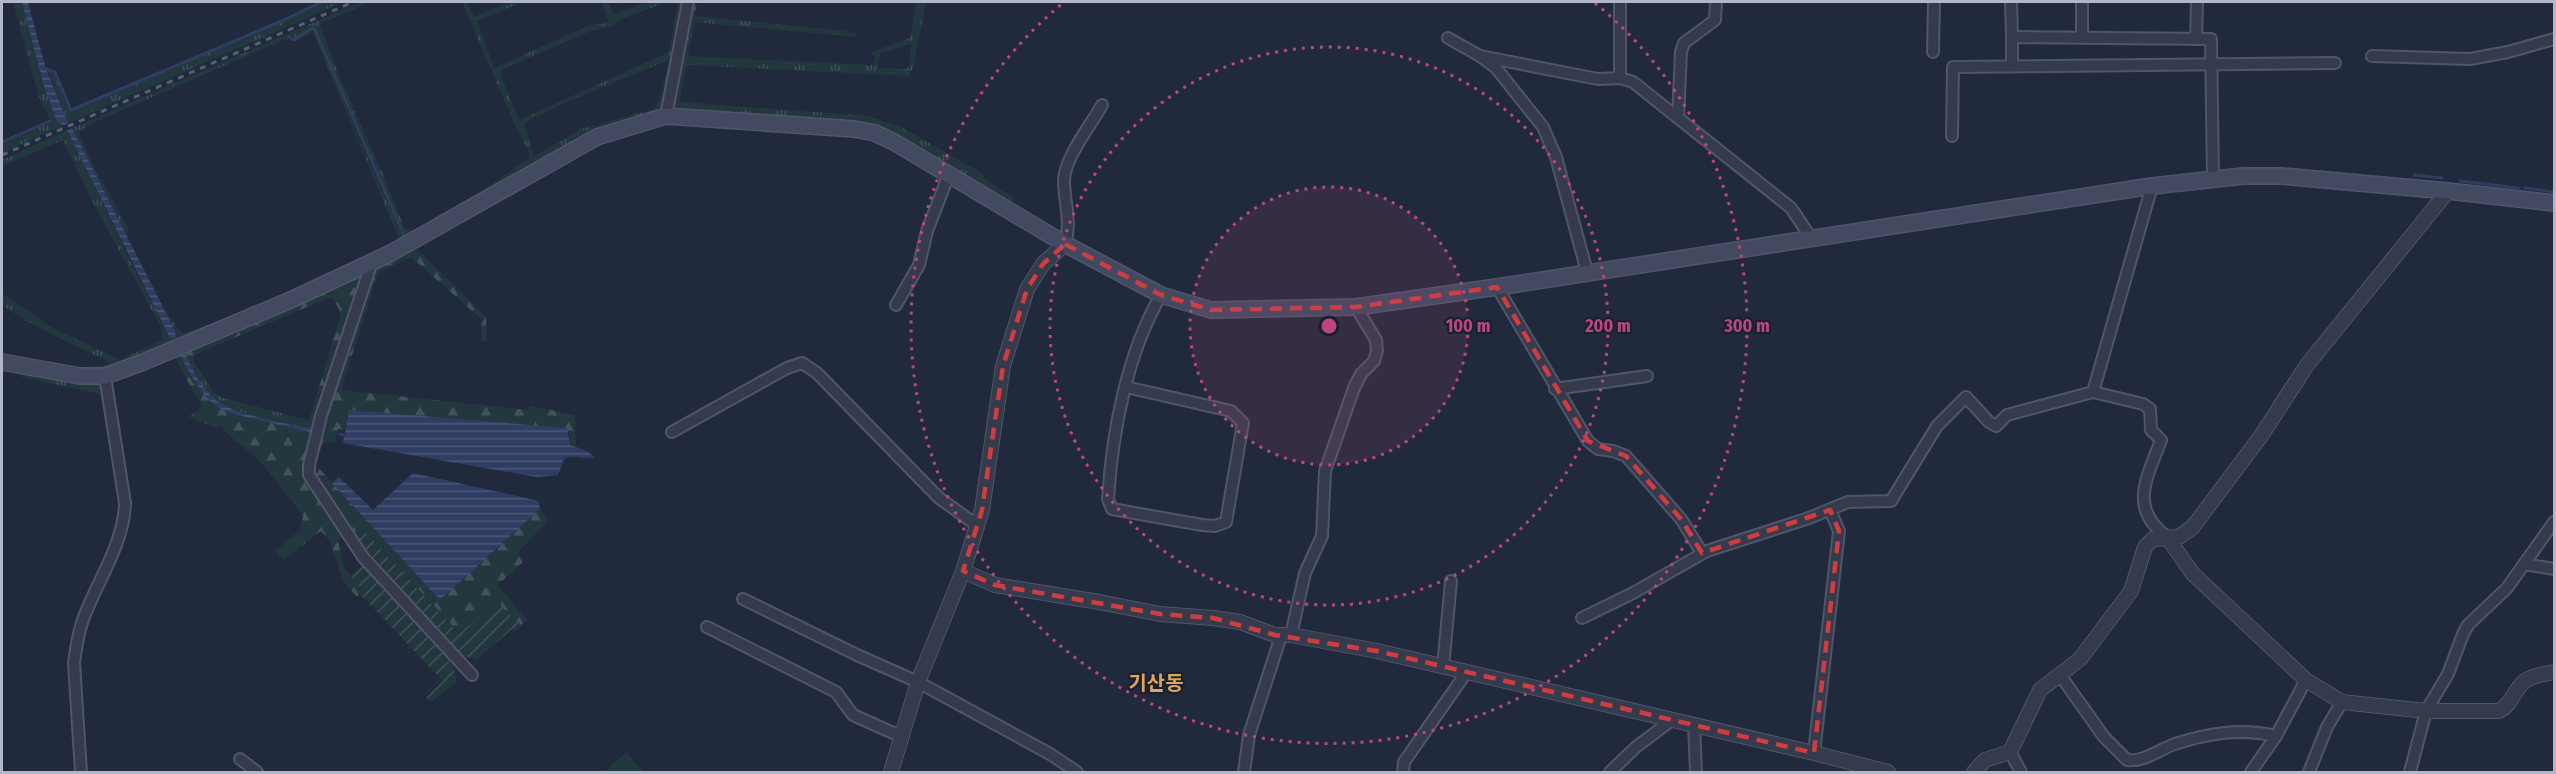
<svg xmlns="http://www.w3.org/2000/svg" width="2556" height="774" viewBox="0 0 2556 774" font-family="'Fira Sans Condensed','Noto Sans KR',sans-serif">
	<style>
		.grass { fill: url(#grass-tufts); fill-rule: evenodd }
		.forest { fill: url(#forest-firs) }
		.garden { fill: url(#garden-furrows) }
		.pitch { fill: #23373e }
		.water { fill: url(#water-rules) }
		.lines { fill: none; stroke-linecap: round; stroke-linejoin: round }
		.stream { stroke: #303d62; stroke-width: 3 }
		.minor-casing { stroke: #505668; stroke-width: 14 }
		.tertiary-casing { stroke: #505668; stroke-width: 16 }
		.secondary-casing { stroke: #505668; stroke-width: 18 }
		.minor { stroke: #353b4d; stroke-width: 10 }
		.tertiary { stroke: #353b4d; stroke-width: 14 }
		.secondary { stroke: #434961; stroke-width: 15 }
		.rail { stroke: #575e75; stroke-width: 3; stroke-dasharray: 6 6; stroke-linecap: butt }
		.marked { fill: none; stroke: #d03d40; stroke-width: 4.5; stroke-dasharray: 12 8; stroke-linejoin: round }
		.ring { fill: none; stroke: #bd477c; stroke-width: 3; stroke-dasharray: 3 6 }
		.labels { text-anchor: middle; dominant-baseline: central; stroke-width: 4.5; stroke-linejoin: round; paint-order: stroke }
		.quarter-label { font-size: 20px; font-weight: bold; fill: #dca759; stroke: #1a2032 }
		.centre { fill: #bd477c; stroke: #1a2032; stroke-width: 3 }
		.ring-label { font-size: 18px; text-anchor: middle; font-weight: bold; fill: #bd477c; stroke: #1a2032; stroke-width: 4.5; stroke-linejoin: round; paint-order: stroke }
	</style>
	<defs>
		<pattern id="grass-tufts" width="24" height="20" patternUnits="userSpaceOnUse" patternTransform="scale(1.5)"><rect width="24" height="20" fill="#23373e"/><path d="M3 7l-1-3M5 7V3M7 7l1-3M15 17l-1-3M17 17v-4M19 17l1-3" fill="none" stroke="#415259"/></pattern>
		<pattern id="forest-firs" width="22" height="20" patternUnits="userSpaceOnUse" patternTransform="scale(1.5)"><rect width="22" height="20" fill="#23373e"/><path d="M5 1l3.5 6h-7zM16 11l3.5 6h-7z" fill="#415259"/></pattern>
		<pattern id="garden-furrows" width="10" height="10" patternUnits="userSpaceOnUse" patternTransform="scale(1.5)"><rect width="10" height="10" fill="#23373e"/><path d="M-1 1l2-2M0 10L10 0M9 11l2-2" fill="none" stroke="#415259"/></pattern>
		<pattern id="water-rules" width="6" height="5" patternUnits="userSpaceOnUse" patternTransform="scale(1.5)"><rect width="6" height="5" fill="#303d62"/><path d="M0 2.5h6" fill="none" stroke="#4c5777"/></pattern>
	</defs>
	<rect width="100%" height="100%" fill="#21293d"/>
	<g class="grass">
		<polygon points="13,2 22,2 49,101 56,119 64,125 2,153 2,144 51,122 38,94"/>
		<polygon points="323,2 343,2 68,123 47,69 54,72 71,110 285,20"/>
		<path d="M361,2H371L320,24C343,94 380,158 404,228L414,230L491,185L529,158V152L514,123L462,2H467L474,17L511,2H523L477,21L494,68L590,25L609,23L602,2H608L613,14L647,2H667L616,21L615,26L591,31L505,68L501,72V76L519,120L669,52L678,2H686L662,110L600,133L407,239L358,130L316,29L312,28L294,38L289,33ZM669,60L659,103L654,109L581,129L534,157L524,123L569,101Z"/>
		<path d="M691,2H697L695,16L856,32V37L694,22L688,56L873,65L876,55H871L872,52L910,38L916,2H926L913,69L908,76L689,65L686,67L680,98L681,102L868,116L903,128L983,174V178L1014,198L1011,203L890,135L676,110L673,105ZM911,44L909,66L906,69L878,68L880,53Z"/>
		<path d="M311,31H315L357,134L404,240L372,257L117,367L97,372L2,358V353C32,361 80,375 111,363C74,344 35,329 2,305V294L41,319L45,324L120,360L162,340L161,327L92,201L63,140L2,166V160L67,130L132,264L171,339L177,334L72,128L287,34L290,40L293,41ZM313,32L399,239L271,300L226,319L184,333C168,325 136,252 126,233L129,230L101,178H99L80,136V132L86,126L286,39L295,41Z"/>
		<path d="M194,361L213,392L223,398L317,422L315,428C295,427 231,413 216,401C204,391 196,376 189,363Z"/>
		<polygon points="23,370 97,383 103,389 104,395 21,377"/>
	</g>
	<g class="forest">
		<polygon points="416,248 486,317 487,342 481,341 481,319 411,257 378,273 341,390 528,410 531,406 575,415 576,448 570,445 569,432 350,410 345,430 338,429 335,443 323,442 321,450 312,459 376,265"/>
		<polygon points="361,273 364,274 317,422 309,420 341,314 333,298 326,299 194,355 194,361 189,363 184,351"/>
		<path d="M177,353C191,375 204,403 229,413L314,433L310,485L343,537L338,541L344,568L363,590L357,597L343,581L330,541L321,531L284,560L275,551L300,530L303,516C289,498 275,478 259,461C246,447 234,442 221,426L216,428L189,417L202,407L173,355Z"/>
		<polygon points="317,466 440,600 540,509 549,520 518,552 524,561 498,585 527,620 521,625 497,603 460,634 361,527 351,533 316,479"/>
	</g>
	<g class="garden">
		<polygon points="361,527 459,634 497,603 521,625 515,631 512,629 476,660 464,656 351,533"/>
		<polygon points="363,566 453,666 457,682 431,702 426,698 443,681 360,594 363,590 350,576"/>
	</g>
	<polygon class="pitch" points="626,752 644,772 604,772"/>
	<g class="water">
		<polygon points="22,2 28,2 46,69 68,123 64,125 57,122 44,86"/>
		<polygon points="72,128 175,331 176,338 171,339 169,336 67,130"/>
		<path d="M184,351C192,369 201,388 217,401C231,413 295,427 315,428L314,433L229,413C204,403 191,375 178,353Z"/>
		<path d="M349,410L567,428L570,445L585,450L595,457C584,461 576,453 564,459L558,475L536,477L343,443Z"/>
		<polygon points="413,473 539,501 540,509 440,600 332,483 339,477 373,510"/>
	</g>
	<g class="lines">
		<g class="stream">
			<polyline points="289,36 293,40 313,28 315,30 405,238"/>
			<polyline points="46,69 55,72 71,110 284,20 321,2"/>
			<polyline points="2,142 50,121"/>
			<polyline points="2414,175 2442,178"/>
			<polyline points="2460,181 2519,188"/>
			<polyline points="2525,188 2554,192"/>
			<polyline points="2274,403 2295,371"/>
			<polyline points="340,434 344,435"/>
			<polyline points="2174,532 2192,518"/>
		</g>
		<g class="minor-casing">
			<g id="minor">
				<polyline points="2011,2 2012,37"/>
				<polyline points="2082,2 2082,37"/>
				<polyline points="1448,38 1480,56 1496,68 1543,127 1556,157 1587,272"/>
				<polyline points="2196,39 2197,2"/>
				<polyline points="1933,52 1934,2"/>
				<polyline points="1480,56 1598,79 1620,78 1633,82 1791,208 1811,238"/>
				<polyline points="2372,56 2470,59 2508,52 2554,39"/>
				<polyline points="2012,66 2012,37 2211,39 2213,179"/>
				<polyline points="1620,78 1620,2"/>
				<polyline points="666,116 688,2"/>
				<polyline points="1678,118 1681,52 1684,43 1715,20 1716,2"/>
				<polyline points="1952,136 1953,67 2335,63"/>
				<path d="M1065,244C1072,222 1064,202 1064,180C1065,157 1091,125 1102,105"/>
				<polyline points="372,262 321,416 309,465 309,475 363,557 472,675"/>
				<polyline points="1497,287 1588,441 1598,449 1613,451 1626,456 1681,519 1702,553"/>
				<polyline points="896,305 919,265 927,231 949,174"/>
				<path d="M1126,387L1231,411L1243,423L1226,522L1215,526L1202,525L1112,509L1108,499C1112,433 1127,353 1161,295"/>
				<polyline points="1555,389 1647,376"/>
				<polyline points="2093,392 2152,186"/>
				<polyline points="672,432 787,368 802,363 817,373 939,498 978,526"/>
				<polyline points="2524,564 2554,569"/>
				<polyline points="743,599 857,655 918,682 1050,754 1077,772"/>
				<path d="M1582,618L1633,593L1707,551L1809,518L1848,502L1891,501L1937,426L1966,397L1989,422L1996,426L2007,415L2093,392L2143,404L2150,409L2151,430L2161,440C2147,478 2128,508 2167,537"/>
				<polyline points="707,627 836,692 853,715 902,737"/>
				<polyline points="1291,635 1305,573 1322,536 1325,471 1354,388 1361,374 1374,361 1377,351 1376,340 1356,307"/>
				<polyline points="1443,667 1451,581"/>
				<path d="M2060,675L2104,737L2127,760C2145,762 2158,750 2175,744C2209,733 2241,728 2276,736"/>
				<polyline points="1694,725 1696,772"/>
				<polyline points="2010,752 2021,772"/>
				<polyline points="1814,753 1839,531 1830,510"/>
				<polyline points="240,759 257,772"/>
				<path d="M81,772L74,663C76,648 78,632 84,617C98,580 124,543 125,503L105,376"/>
				<polyline points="1244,772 1249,735 1281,636"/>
				<polyline points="1403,772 1404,762 1466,673"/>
				<polyline points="1610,772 1636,747 1672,720"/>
				<polyline points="2251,772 2276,736 2306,680"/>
				<polyline points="2309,772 2327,727 2342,702"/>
				<polyline points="2410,772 2426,711 2448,674 2463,634 2468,625 2507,588 2554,522"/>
			</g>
		</g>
		<g class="tertiary-casing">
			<g id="tertiary">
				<path d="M2167,537L2193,574L2306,680L2342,702L2426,711H2499C2512,705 2514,689 2525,681C2533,675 2545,674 2554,672"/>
				<polyline points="963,571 995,585 1099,602 1160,614 1213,618 1240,622 1275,635 1291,635 1377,651 1814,753 1888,772"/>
				<polyline points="891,772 918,682 963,571 982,510 1003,366 1027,289 1043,264 1065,244"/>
				<polyline points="1974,772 1985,760 2010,752 2040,690 2080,659 2131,591 2145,547 2153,539 2179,537 2192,528 2261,436 2307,365 2448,191"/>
			</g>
		</g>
		<g class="secondary-casing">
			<polyline id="secondary" points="2,362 80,376 105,376 141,363 293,299 389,254 597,137 666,116 854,129 875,133 894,142 1065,244 1161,295 1211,310 1356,307 1497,287 2152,186 2243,176 2282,176 2448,191 2554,203"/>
		</g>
		<use href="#minor" class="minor"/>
		<use href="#tertiary" class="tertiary"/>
		<use href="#secondary" class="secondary"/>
		<polyline class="rail" points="2,155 353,2"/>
	</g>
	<path class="marked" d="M1065,244L1161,295L1211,310L1356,307L1497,287L1588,441L1626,456L1681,519L1702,553L1830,510L1839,531L1814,753L1377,651L1275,635L1213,618L1160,614L995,585L963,571L982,510L1003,366L1027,289L1043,264Z"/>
	<circle cx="1329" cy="326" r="139" fill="#bd477c" fill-opacity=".12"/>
	<g class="ring">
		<circle cx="1329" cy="326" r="139"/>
		<circle cx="1329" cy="326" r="279"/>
		<path d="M1595 3A418 418 0 1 1 1063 3"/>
	</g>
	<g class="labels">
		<g class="quarter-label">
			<text x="1156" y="683">기산동</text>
		</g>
	</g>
	<circle cx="1329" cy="326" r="9" class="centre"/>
	<g class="ring-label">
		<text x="1468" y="332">100 m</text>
		<text x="1608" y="332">200 m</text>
		<text x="1747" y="332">300 m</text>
	</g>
	<rect width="2556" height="774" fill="none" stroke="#b1b6c9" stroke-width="6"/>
</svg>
